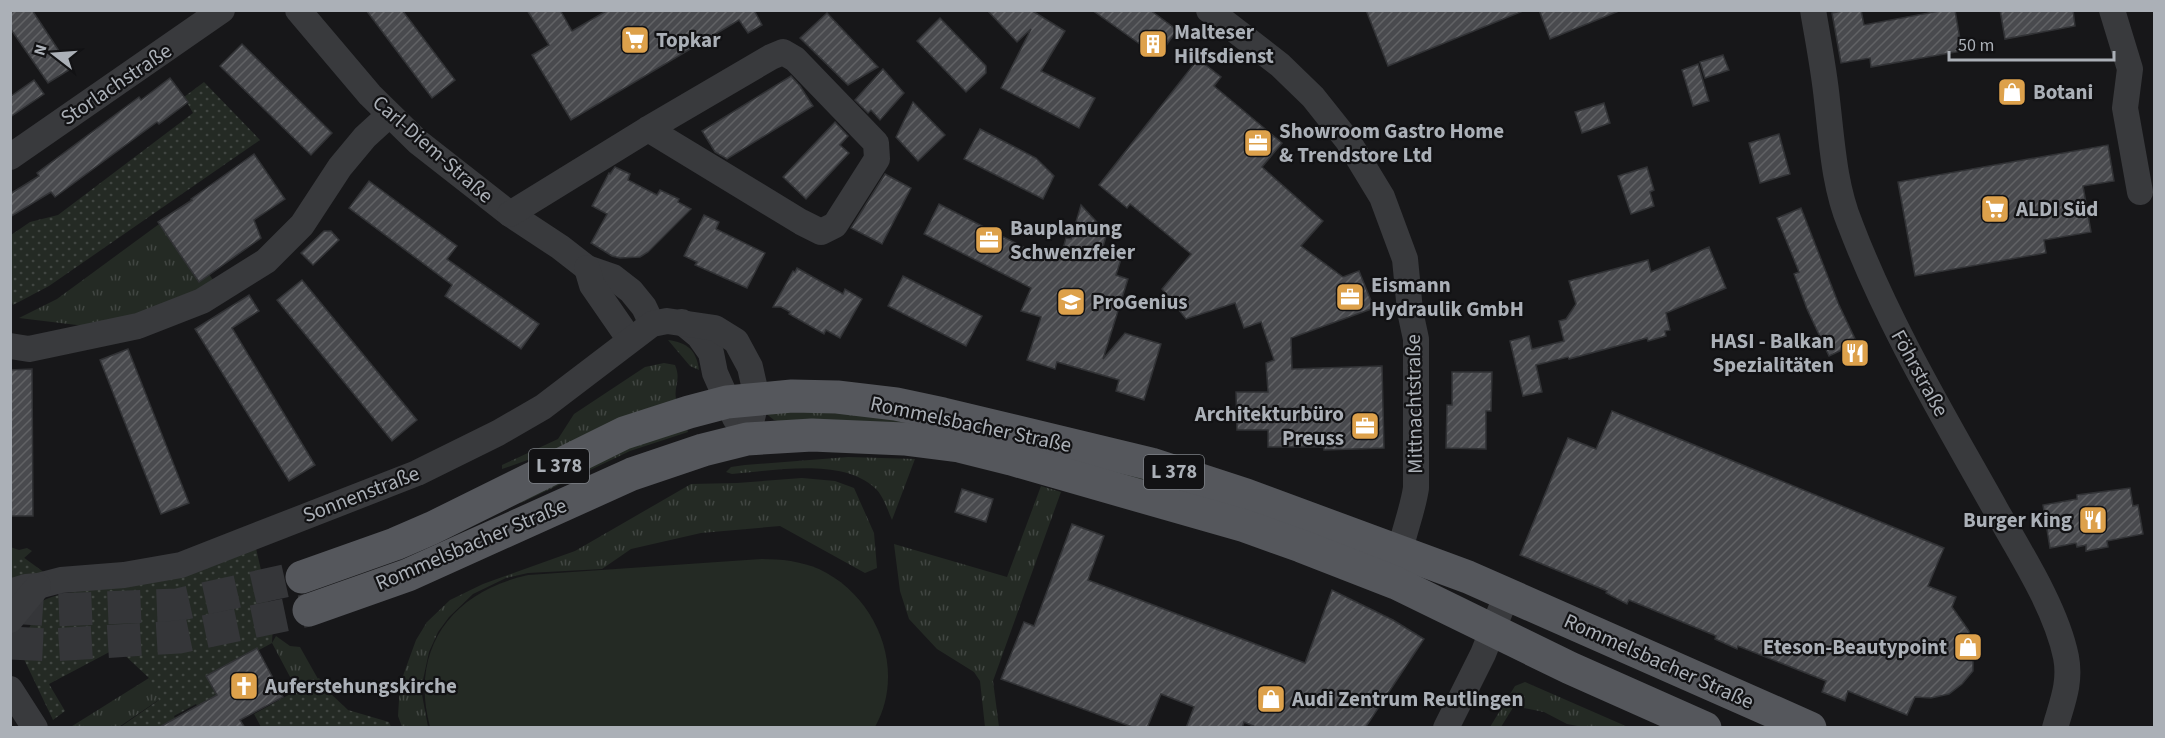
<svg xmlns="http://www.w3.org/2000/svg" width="2165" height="738" viewBox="0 0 2165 738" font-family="'Source Sans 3',sans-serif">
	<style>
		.grass { fill: url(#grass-tufts) }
		.park { fill: url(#park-dots) }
		.pitch { fill: #242a24 }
		.building { fill: url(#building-hatch); stroke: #313235; stroke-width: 1.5 }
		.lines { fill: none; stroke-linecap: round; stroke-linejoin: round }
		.major-tunnel { stroke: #353639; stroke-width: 33; stroke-dasharray: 33 16; stroke-linecap: butt }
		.minor { stroke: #393a3d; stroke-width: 26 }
		.major { stroke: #55575c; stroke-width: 33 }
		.labels { text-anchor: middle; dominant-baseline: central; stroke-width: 4.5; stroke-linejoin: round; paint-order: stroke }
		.shield { fill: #121214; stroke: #7d8186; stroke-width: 1.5 }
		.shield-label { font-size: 20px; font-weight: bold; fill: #abb0b7 }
		.poi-label { font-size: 21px; font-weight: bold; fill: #abb0b7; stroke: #121214; text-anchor: start }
		.street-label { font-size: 21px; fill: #abb0b7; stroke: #121214 }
	</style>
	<defs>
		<pattern id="grass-tufts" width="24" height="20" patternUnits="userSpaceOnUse" patternTransform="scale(1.5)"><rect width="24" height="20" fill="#242a24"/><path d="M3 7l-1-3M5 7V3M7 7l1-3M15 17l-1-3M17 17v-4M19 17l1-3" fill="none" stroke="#414642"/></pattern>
		<pattern id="park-dots" width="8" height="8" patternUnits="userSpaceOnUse" patternTransform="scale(1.5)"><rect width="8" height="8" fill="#242a24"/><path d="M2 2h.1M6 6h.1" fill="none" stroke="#414642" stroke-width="1.8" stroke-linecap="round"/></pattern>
		<pattern id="building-hatch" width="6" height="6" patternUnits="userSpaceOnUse" patternTransform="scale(1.5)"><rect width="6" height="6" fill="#494a4e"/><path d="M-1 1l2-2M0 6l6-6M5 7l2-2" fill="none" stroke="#616265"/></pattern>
	</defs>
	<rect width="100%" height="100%" fill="#171719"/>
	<g class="grass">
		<polygon points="170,216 215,283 139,314 85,326 19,318 57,299"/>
		<path d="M668,340C687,343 696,349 699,370L690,366Z"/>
		<path d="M664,363L675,365C682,381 672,388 677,402L550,452L502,469V465L558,439L574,414L645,367Z"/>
		<polygon points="859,410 1105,463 1179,489 785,423 774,420 764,412"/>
		<polygon points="685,424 688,432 630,451 521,503 515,497"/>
		<path d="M848,457L915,459L892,520C888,511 883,495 875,488C842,457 773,471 732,474L726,472L731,467L745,465Z"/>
		<polygon points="802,478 835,481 854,488 874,533 877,568 865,573 780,526 701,533 631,549 602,569 528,573 506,578 473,594 449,617 438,632 429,652 421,689 428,727 402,727 398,716 400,684 416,640 427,622 450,600 483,584 575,551 691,484 737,483"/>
		<polygon points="1041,486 1061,492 993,681 999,727 985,727 980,681 974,672 937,649 909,619 900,591 894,544 1007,577"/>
		<polygon points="10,547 19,550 27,548 32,551 23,559 11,561"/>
		<polygon points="276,636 290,646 300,647 318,679 297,690 272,643"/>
		<polygon points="149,678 160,699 119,727 69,728"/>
		<polygon points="1525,682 1628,727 1583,727 1567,724 1544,712 1514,706 1501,727 1490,727 1515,686"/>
	</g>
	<g class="park">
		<polygon points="204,82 260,140 49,286 13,305 11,300 11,235 30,222 58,215 193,113 184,97"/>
		<path d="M255,544L273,622L272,643L222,670L233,690L199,709L196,704L174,716L179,727L119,728L159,700L149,678L117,648L49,684L65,711L53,720L22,655V641L34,619L22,616C49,586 94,593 131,584C173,573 214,557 255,544Z"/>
		<polygon points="23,557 45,573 11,580 11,560"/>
		<polygon points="319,678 331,694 348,710 389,722 391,727 261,727 254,714"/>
	</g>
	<path class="pitch" d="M761,559C781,559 800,561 819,569C877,596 907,670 875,727H430C409,649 451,592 528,575Z"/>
	<g class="building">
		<polygon points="10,10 32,10 63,57 61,59 69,70 48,83 10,28"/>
		<polygon points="366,10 402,10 455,80 432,98"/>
		<polygon points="527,10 560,10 572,31 608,10 754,10 762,25 748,33 739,20 571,120 532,55 549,45"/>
		<polygon points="987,10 1031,10 1065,31 1041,71 1095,98 1079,128 1001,88 1031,29 1017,42"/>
		<polygon points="1092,10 1150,10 1177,30 1158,57"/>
		<polygon points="1366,10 1523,10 1523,11 1388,66"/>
		<polygon points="1539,10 1619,10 1619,11 1550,39"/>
		<polygon points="1847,10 1861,10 1864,25 1945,10 1955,10 1962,51 1871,67 1870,58 1841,63 1832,13"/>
		<polygon points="2000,10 2073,10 2075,26 2005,39"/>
		<polygon points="827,13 878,67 848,85 800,38"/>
		<polygon points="940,18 986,66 986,73 966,92 917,41"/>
		<polygon points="242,44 332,133 311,155 220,66"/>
		<polygon points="1723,55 1729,70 1705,78 1700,62"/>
		<polygon points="1198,59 1221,77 1214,86 1282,143 1262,167 1323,221 1301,246 1343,277 1359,271 1374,308 1291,338 1292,369 1382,366 1384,448 1324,450 1324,447 1268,447 1268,430 1237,430 1236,392 1268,392 1266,363 1274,360 1261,322 1244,328 1235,303 1186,319 1162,289 1191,254 1130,204 1127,208 1099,185"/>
		<polygon points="1698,64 1709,101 1693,106 1682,70"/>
		<polygon points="883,69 904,93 880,120 871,110 868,113 855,100"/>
		<polygon points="791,76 800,86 813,106 727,159 715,152 702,131"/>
		<polygon points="170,78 188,102 159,124 157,122 55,197 51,192 10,217 10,194 39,176 37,173 139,97 141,100"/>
		<polygon points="34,80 44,94 10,117 10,97"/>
		<polygon points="913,102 945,135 918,161 896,137"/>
		<polygon points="1604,103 1610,123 1582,133 1575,112"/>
		<polygon points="835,122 848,136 840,145 849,153 806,199 783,177"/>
		<polygon points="980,129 1036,158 1054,176 1043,199 964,159"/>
		<polygon points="1779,134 1790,174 1760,183 1749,143"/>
		<polygon points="2108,145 2114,181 2083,186 2091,232 2044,240 2046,253 1915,276 1898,182"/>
		<polygon points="254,154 285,199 254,220 261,238 199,282 158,222 192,200 191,199"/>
		<polygon points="615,167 630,174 628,180 657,195 660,190 679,199 678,202 691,209 648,252 640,257 620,258 612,256 591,243 607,214 592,206 609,173 610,174"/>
		<polygon points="1647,167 1654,190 1650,192 1654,206 1631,214 1618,176"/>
		<polygon points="885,174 911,188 882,244 851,228"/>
		<polygon points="369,181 457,246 447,259 539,324 521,349 445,296 452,285 349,208"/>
		<polygon points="939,204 1045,258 1047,254 1060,259 1066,238 1071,239 1081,205 1107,233 1102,250 1122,256 1116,275 1128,279 1103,359 1125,333 1161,344 1144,400 1116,391 1119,380 1057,362 1055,369 1027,360 1041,317 1021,311 1031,288 924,234"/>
		<polygon points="1801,208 1839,305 1857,343 1829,356 1807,309 1794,274 1799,272 1777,218"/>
		<polygon points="704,215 719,222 716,229 765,253 747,288 695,265 697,262 684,256"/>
		<polygon points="324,231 331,231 339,240 313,265 301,253"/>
		<polygon points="1709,247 1726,288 1666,313 1670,330 1665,331 1666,336 1648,341 1647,338 1569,359 1568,357 1536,365 1542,392 1523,396 1510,341 1529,336 1532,349 1564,341 1559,321 1566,319 1576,304 1569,281 1648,260 1651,272"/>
		<polygon points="797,268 843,294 845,289 862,299 840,338 826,330 824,334 789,314 790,312 781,307 773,307 793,271 795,272"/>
		<polygon points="903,276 982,316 966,346 888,306"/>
		<polygon points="302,280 417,420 392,441 277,300"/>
		<polygon points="249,295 259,311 232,328 315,465 289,481 195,329"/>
		<polygon points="128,349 189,503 161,514 100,360"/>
		<polygon points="32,369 33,516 10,516 10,370"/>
		<polygon points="1452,372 1492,372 1491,411 1486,411 1486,449 1446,448 1447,405 1452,405"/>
		<polygon points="1612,411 1944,548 1928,586 1956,597 1952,607 1969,631 1973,652 1973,671 1962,684 1949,694 1931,698 1915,697 1907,715 1848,691 1845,701 1822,692 1826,681 1738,646 1737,649 1715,639 1716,636 1629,600 1627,604 1606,593 1607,591 1520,555 1568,438 1596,449"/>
		<polygon points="2130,488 2133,506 2138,505 2143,534 2107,541 2108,547 2086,551 2086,545 2077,547 2076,543 2050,548 2043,505 2077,499 2077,495"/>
		<polygon points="962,489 993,499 986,522 955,512"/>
		<polygon points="1072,524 1104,536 1088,580 1305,663 1332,590 1393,620 1424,639 1365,728 1258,728 1244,722 1242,728 1186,728 1194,707 1161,694 1147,728 1135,728 1001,679 1024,622 1034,626"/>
		<polygon points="257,648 283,697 240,720 245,728 158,728 217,695 206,676"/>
	</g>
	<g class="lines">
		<g class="major-tunnel">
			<polyline points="10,607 52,610 177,605 302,577"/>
			<polyline points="10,643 51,645 179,637 309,610"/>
		</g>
		<g class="minor">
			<polyline points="298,10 370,95 418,142 510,214 560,247 587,268 613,277 631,291 644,307 652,324"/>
			<path d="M1209,10L1280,65L1313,97L1348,141L1382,197L1405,259L1410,311L1416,339V488C1412,515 1400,540 1397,568"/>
			<path d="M1813,10C1818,40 1824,70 1827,100C1832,142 1834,185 1850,224C1888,324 1944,417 1996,510C2021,554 2056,608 2066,657C2071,683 2062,703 2055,728"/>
			<polyline points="2112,10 2130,69 2125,108 2140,192"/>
			<polyline points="10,157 222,10"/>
			<polyline points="510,214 648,129 771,57 783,52 795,59 876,143 877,159 835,225 821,232 801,222 648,129"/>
			<polyline points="587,268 592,285 630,340"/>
			<polyline points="682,322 699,336 711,353 715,373 735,418"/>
			<polyline points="10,346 29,349 138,326 202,301 266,261 302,225 340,167 365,137 389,115"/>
			<polyline points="10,592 26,587 38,586 61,580 124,575 181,565 417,473 498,433 543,407 652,324 667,321 715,328 736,341 750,367 757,398 747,439"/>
			<polyline points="10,620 38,586"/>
			<polyline points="10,689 35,728"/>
			<polyline points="1446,728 1483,654 1507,594"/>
		</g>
		<g class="major">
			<polyline points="302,577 395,544 432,528 624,433 689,412 727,402 792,396 837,397 896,404 943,414 1151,464 1246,495 1468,577 1810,728"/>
			<polyline points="309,610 408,575 632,474 703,450 747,439 812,435 904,439 959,446 1011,459 1245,526 1301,546 1396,583 1570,668 1705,728"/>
		</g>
	</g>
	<defs>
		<g id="supermarket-square" transform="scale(1.5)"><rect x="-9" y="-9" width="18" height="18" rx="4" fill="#dda14b" stroke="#121214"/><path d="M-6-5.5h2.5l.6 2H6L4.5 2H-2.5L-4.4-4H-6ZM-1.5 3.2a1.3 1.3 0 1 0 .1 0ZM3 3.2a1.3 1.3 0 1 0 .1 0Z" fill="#fff"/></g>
		<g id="building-square" transform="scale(1.5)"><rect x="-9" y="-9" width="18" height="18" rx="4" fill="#dda14b" stroke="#121214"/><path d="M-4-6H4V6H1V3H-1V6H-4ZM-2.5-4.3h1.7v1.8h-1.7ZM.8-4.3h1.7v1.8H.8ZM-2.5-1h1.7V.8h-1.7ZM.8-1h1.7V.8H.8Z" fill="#fff"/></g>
		<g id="shop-square" transform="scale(1.5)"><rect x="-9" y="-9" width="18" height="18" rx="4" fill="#dda14b" stroke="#121214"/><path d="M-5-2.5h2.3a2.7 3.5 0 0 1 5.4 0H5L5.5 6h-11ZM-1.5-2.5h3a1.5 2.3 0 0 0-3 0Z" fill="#fff"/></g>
		<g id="office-square" transform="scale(1.5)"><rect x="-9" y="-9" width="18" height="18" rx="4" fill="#dda14b" stroke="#121214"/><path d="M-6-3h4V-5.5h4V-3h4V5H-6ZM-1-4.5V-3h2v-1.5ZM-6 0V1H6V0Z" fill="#fff"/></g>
		<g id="school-square" transform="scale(1.5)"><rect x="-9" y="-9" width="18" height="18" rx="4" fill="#dda14b" stroke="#121214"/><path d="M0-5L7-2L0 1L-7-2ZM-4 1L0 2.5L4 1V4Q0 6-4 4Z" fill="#fff"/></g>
		<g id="restaurant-square" transform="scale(1.5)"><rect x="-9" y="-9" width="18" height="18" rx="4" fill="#dda14b" stroke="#121214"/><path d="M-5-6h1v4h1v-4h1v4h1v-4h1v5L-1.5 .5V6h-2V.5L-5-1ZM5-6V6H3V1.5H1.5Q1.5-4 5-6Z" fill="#fff"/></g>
		<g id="church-square" transform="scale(1.5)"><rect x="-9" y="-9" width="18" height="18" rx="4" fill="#dda14b" stroke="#121214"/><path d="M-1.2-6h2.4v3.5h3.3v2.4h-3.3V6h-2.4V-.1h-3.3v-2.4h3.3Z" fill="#fff"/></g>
	</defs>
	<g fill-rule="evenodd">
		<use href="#supermarket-square" x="635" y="40"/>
		<use href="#building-square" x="1153" y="44"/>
		<use href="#shop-square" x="2012" y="92"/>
		<use href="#office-square" x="1258" y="143"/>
		<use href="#supermarket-square" x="1995" y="209"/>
		<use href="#office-square" x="989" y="240"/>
		<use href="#office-square" x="1350" y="297"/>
		<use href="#school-square" x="1071" y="302"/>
		<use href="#restaurant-square" x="1855" y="353"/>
		<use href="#office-square" x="1365" y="426"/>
		<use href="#restaurant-square" x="2093" y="520"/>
		<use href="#shop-square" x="1968" y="647"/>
		<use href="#church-square" x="244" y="686"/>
		<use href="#shop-square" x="1271" y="699"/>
	</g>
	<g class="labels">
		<g class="shield">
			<rect x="529" y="449" width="60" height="34" rx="4.5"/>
			<rect x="1144" y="455" width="60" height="34" rx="4.5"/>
		</g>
		<g class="shield-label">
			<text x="559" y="466">L 378</text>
			<text x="1174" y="472">L 378</text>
		</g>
		<g class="poi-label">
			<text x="1174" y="32">Malteser<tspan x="1174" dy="24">Hilfsdienst</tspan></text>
			<text x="656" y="40">Topkar</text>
			<text x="2033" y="92">Botani</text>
			<text x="1279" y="131">Showroom Gastro Home<tspan x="1279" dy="24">&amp; Trendstore Ltd</tspan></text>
			<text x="2016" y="209">ALDI Süd</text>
			<text x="1010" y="228">Bauplanung<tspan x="1010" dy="24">Schwenzfeier</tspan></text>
			<text x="1371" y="285">Eismann<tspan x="1371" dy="24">Hydraulik GmbH</tspan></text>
			<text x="1092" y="302">ProGenius</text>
			<text x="1834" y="341" text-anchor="end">HASI - Balkan<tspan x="1834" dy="24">Spezialitäten</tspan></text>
			<text x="1344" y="414" text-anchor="end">Architekturbüro<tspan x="1344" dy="24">Preuss</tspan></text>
			<text x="2072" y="520" text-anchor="end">Burger King</text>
			<text x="1947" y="647" text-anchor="end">Eteson-Beautypoint</text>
			<text x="265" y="686">Auferstehungskirche</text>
			<text x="1292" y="699">Audi Zentrum Reutlingen</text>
		</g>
		<g class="street-label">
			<text transform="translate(116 84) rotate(-34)">Storlachstraße</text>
			<text transform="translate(433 149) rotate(41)">Carl-Diem-Straße</text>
			<text transform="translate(1920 373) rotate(61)">Föhrstraße</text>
			<text transform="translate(1414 404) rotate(-91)">Mittnachtstraße</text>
			<text transform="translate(971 424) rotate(12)">Rommelsbacher Straße</text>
			<text transform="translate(361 494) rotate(-21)">Sonnenstraße</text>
			<text transform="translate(471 544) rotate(-23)">Rommelsbacher Straße</text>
			<text transform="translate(1659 661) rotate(24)">Rommelsbacher Straße</text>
		</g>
	</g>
	<rect width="2165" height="738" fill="none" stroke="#abb0b7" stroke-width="24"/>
	<g transform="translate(54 54) rotate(287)" stroke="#121214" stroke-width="4.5" paint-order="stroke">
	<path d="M0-4.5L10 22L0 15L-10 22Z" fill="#abb0b7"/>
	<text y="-9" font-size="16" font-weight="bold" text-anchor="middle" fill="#abb0b7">N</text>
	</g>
	<path d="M1949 51v9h165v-9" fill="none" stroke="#abb0b7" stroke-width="3"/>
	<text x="1958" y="51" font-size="18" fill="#abb0b7" stroke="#121214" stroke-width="4.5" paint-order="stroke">50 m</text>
</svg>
